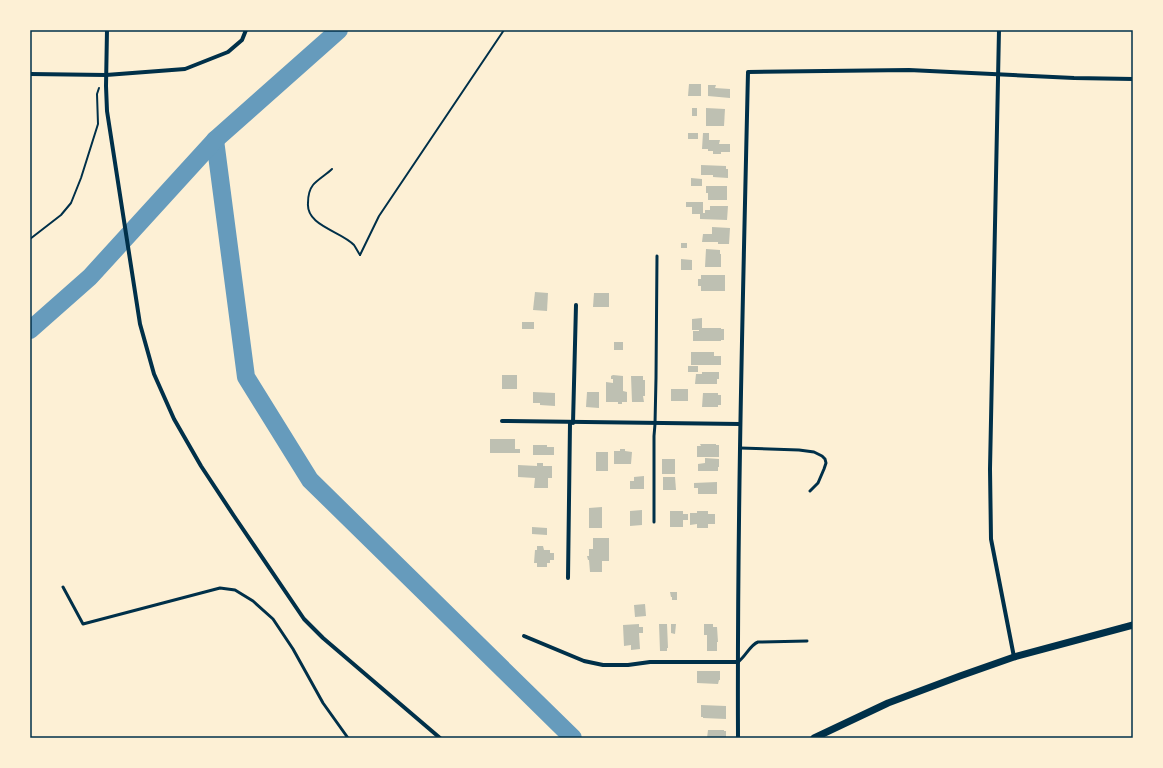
<svg xmlns="http://www.w3.org/2000/svg" width="1163" height="768" viewBox="0 0 1163 768" font-family="Arial,sans-serif">
	<style>
		.lines { fill: none; stroke-linecap: round; stroke-linejoin: round }
		.river { stroke: #669bbc; stroke-width: 18 }
		.building { fill: #bec0b2 }
		.path { stroke: #003049; stroke-width: 2 }
		.service { stroke: #003049; stroke-width: 3 }
		.minor { stroke: #003049; stroke-width: 4 }
		.tertiary { stroke: #003049; stroke-width: 7 }
		.neatline { fill: none; stroke: #003049; stroke-width: 1.5 }
	</style>
	<rect width="100%" height="100%" fill="#fdf0d5"/>
	<g class="lines">
		<g class="river">
			<polyline points="215,140 246,377 310,480 573,738"/>
			<polyline points="30,330 90,277 215,140 339,30"/>
		</g>
	</g>
	<g class="building">
		<polygon points="689,84 701,84 701,96 688,96"/>
		<polygon points="708,85 716,85 715,88 730,89 730,98 708,96"/>
		<rect x="692" y="108" width="5" height="8"/>
		<polygon points="706,108 725,109 724,126 706,126"/>
		<rect x="688" y="133" width="10" height="6"/>
		<polygon points="703,133 709,133 709,140 720,140 719,144 730,144 730,152 721,152 721,154 713,154 713,151 708,151 708,149 702,149"/>
		<polygon points="701,165 726,166 726,169 728,169 728,178 713,177 713,175 701,175"/>
		<polygon points="691,178 702,179 702,186 691,186"/>
		<polygon points="706,186 727,186 727,200 708,200 708,193 706,193"/>
		<polygon points="686,202 703,202 703,213 705,213 705,210 710,210 710,206 728,206 727,220 700,219 700,214 692,214 692,207 686,207"/>
		<polygon points="712,227 730,228 729,244 718,244 718,242 702,242 703,234 712,234"/>
		<rect x="681" y="243" width="6" height="5"/>
		<polygon points="706,249 720,250 720,254 721,254 721,267 705,267"/>
		<polygon points="681,259 692,260 692,270 681,270"/>
		<polygon points="701,275 725,275 725,291 701,291 701,286 698,286 698,279 701,279"/>
		<polygon points="535,292 548,293 547,311 533,310"/>
		<polygon points="594,293 609,293 609,307 593,307"/>
		<polygon points="702,318 702,328 721,328 721,329 724,329 724,340 721,340 721,341 693,341 693,331 699,331 699,330 692,330 692,319"/>
		<rect x="522" y="322" width="12" height="7"/>
		<rect x="614" y="342" width="9" height="8"/>
		<polygon points="691,352 714,352 714,356 721,356 721,365 691,365"/>
		<rect x="688" y="366" width="10" height="6"/>
		<polygon points="702,372 719,372 719,379 717,379 717,384 695,384 696,374 702,374"/>
		<rect x="502" y="375" width="15" height="14"/>
		<polygon points="613,375 623,376 623,391 627,392 627,402 622,402 622,404 618,404 618,402 606,402 606,382 613,383 613,379 611,379 611,376"/>
		<polygon points="631,376 643,376 643,380 645,380 645,396 643,396 644,402 632,402"/>
		<rect x="671" y="389" width="17" height="12"/>
		<polygon points="533,392 555,393 555,406 540,405 540,403 533,403"/>
		<polygon points="587,392 599,392 599,408 586,407"/>
		<polygon points="703,393 718,393 718,395 721,395 721,405 718,405 718,407 702,407"/>
		<polygon points="490,439 515,439 515,449 520,449 520,453 490,453"/>
		<polygon points="700,444 716,444 716,445 719,445 719,457 697,457 697,446 701,446"/>
		<polygon points="533,445 547,445 547,447 554,447 554,455 533,455"/>
		<polygon points="620,449 625,449 625,451 632,452 631,464 614,464 614,451 620,451"/>
		<rect x="596" y="452" width="12" height="19"/>
		<polygon points="705,458 719,459 719,467 718,467 718,471 698,471 698,464 705,463"/>
		<rect x="662" y="459" width="13" height="15"/>
		<polygon points="537,463 543,463 543,466 552,466 552,478 548,478 548,488 534,488 535,478 518,477 518,465 537,466"/>
		<polygon points="644,476 644,489 630,489 630,481 634,481 634,477"/>
		<polygon points="663,477 675,477 676,490 663,490"/>
		<polygon points="717,482 717,494 698,494 698,488 694,488 694,483"/>
		<polygon points="602,507 602,528 589,528 589,508"/>
		<polygon points="642,510 642,525 630,526 630,511"/>
		<polygon points="670,511 683,511 683,514 688,514 688,520 683,520 683,527 670,527"/>
		<polygon points="697,511 708,511 708,514 715,514 715,524 708,524 708,528 697,528 697,524 690,525 690,513 697,513"/>
		<polygon points="532,527 547,528 547,535 532,534"/>
		<polygon points="593,538 609,538 609,561 602,561 602,572 590,572 589,560 588,560 587,556 589,556 589,549 593,549"/>
		<polygon points="537,546 543,546 544,550 550,550 550,553 554,553 554,560 550,560 550,563 547,563 547,567 537,567 537,563 534,563 535,550 537,550"/>
		<polygon points="670,592 677,592 677,600 672,600 672,597 671,597"/>
		<polygon points="645,604 646,616 635,617 634,605"/>
		<polygon points="639,624 639,627 643,627 643,633 639,633 640,649 631,650 631,645 624,646 623,625"/>
		<polygon points="659,624 667,624 668,648 667,648 667,651 660,651"/>
		<polygon points="671,624 676,624 675,634 671,633"/>
		<polygon points="704,624 713,624 713,627 717,627 718,642 717,642 717,651 707,651 707,635 704,635"/>
		<polygon points="697,671 720,671 720,680 719,680 718,684 697,683"/>
		<polygon points="701,705 726,706 726,719 703,718 703,717 701,717"/>
		<polygon points="708,730 724,730 724,731 726,731 726,738 707,738"/>
	</g>
	<g class="lines">
		<g class="path">
			<path d="M332,169C327,174 317,180 313,185C309,190 308,197 308,203C306,226 341,231 354,245C356,248 358,252 360,255"/>
			<polyline points="30,239 61,215 71,203 81,178 98,124 97,94 99,88"/>
			<polyline points="360,255 379,216 504,30"/>
		</g>
		<g class="service">
			<polyline points="740,448 799,450 814,452 822,456 825,459 826,463 824,469 818,483 810,491"/>
			<polyline points="654,522 654,436 655,424 656,378 657,256"/>
			<polyline points="63,587 83,624 220,588 235,590 253,601 273,619 293,649 323,703 348,738"/>
			<path d="M738,662C746,656 750,645 758,642L807,641"/>
		</g>
		<g class="minor">
			<polyline points="107,30 106,86 107,111 140,324 154,374 174,419 201,466 234,516 304,619 323,638 440,738"/>
			<polyline points="999,30 990,469 991,539 1014,657"/>
			<polyline points="30,74 106,75 185,69 228,52 242,40 246,30"/>
			<polyline points="502,421 740,424"/>
			<polyline points="573,423 576,305"/>
			<polyline points="568,578 570,423"/>
			<polyline points="524,636 584,661 603,665 628,665 650,662 738,662"/>
			<path d="M738,738C737,516 743,294 748,72L909,70L1074,78L1133,79"/>
		</g>
		<polyline class="tertiary" points="814,738 888,703 960,676 1014,657 1133,625"/>
	</g>
	<rect width="1163" height="768" fill="none" stroke="#fdf0d5" stroke-width="62"/>
	<rect x="31" y="31" width="1101" height="706" class="neatline"/>
</svg>
